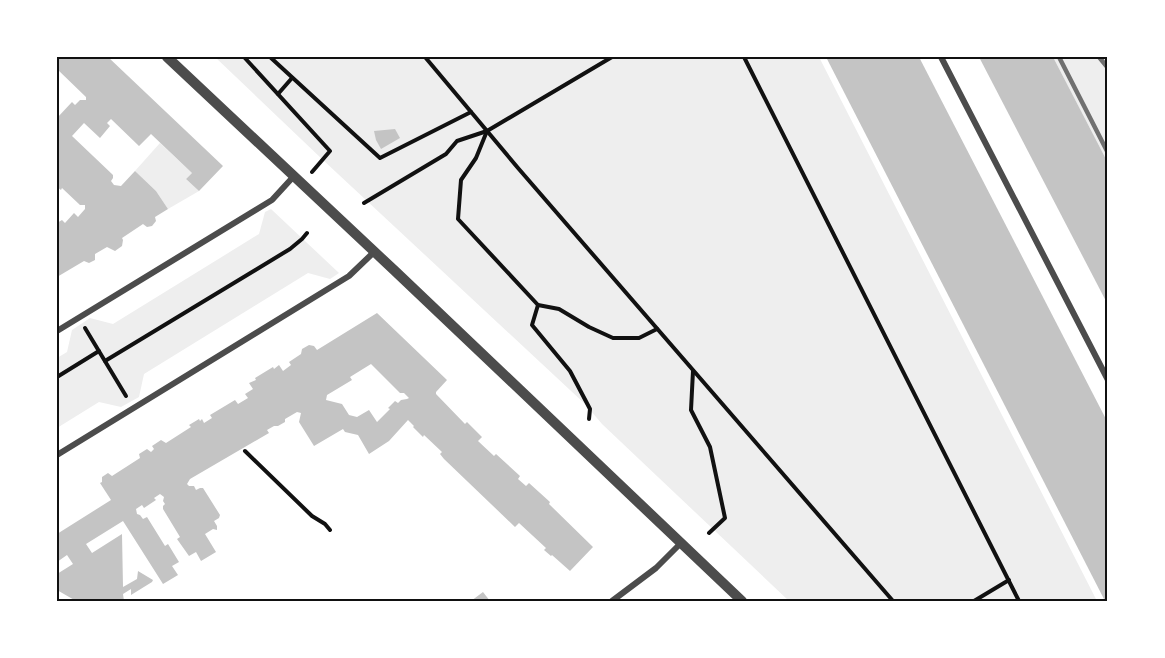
<svg xmlns="http://www.w3.org/2000/svg" width="1165" height="658" viewBox="0 0 1165 658" font-family="Roboto,sans-serif">
	<style>
		.green { fill: #eee }
		.building { fill: #c4c4c4; fill-rule: evenodd }
		.lines { fill: none; stroke-linecap: round; stroke-linejoin: round }
		.path { stroke: #111; stroke-width: 4 }
		.minor { stroke: #4c4c4c; stroke-width: 6 }
		.tertiary { stroke: #4c4c4c; stroke-width: 10 }
		.rail { stroke: #707070; stroke-width: 4.5 }
		.neatline { fill: none; stroke: #111; stroke-width: 2 }
	</style>
	<rect width="100%" height="100%" fill="#fff"/>
	<g class="green">
		<polygon points="215,57 819,57 1097,601 789,601 602,424 585,404 323,160"/>
		<polygon points="1053,57 1108,57 1108,163"/>
		<polygon points="160,143 192,173 186,179 199,191 168,209 156,191 135,171"/>
		<polygon points="271,209 339,273 330,279 308,273 144,374 139,397 121,407 99,402 57,428 57,358 67,352 72,330 90,318 113,324 259,234 265,212"/>
	</g>
	<g class="building">
		<polygon points="57,57 108,57 223,166 199,191 186,179 192,173 151,134 139,146 111,119 107,123 110,126 100,138 84,123 72,136 113,175 113,178 111,181 114,185 121,186 135,171 156,191 168,209 155,217 156,221 152,226 147,227 143,224 122,238 123,240 122,246 115,251 107,247 95,254 95,260 89,263 84,261 57,277 57,223 62,220 65,223 74,213 78,217 85,209 85,205 80,205 62,188 61,190 57,187 57,118 72,102 75,105 80,100 86,100 86,97 57,69"/>
		<polygon points="826,57 919,57 1108,423 1108,601 1105,601"/>
		<polygon points="979,57 1053,57 1108,163 1108,305"/>
		<polygon points="395,129 400,138 381,149 376,140 374,131"/>
		<path d="M377,313L447,380L436,392V394L465,424L467,422L482,437L478,441L494,456L496,454L520,476L518,479L526,486L529,483L550,502L549,504L593,547L570,571L552,555L551,556L544,550L546,548L519,523L515,527L444,459L440,454L442,452L424,435L423,437L413,427L414,426L408,420L389,441L369,454L358,435L345,432L343,429L314,446L299,422L301,413L297,412L285,419V422L278,426H274L267,430L269,433L190,479L187,484L189,486H194L196,490L200,488H203L220,515L219,518L214,521L217,526V530L213,529L205,534L216,552L201,561L196,552L189,556L177,539L180,537L163,509V506L165,504L163,501L164,497L160,494L154,498L156,500L144,508L142,505L136,509L137,514L140,515L143,519L147,517L165,546L168,544L179,562L172,566L178,575L163,584L123,521L86,544L92,553L122,534L123,587L137,579L138,571L153,580L152,582L131,595V589L123,594L124,601H76L57,590V574L73,564L67,555L57,562V534L111,500L100,483L102,482V477L108,473L112,476L140,458L139,454L147,449L151,452L154,449L152,446L161,440L166,443L191,427L189,425L199,419L200,421L202,419L204,423L212,418L210,415L235,400L238,404L248,398L245,394L253,389L249,383L256,380L255,378L273,367L274,369L279,365L283,371L291,365L289,362L301,354L302,349L309,345L314,346L317,350ZM371,364L400,393H404L409,398L407,399L401,400L398,403L395,401L388,408L390,409L377,422L369,410L357,417L349,415L342,404L326,400L327,395L352,380L350,377Z"/>
		<polygon points="483,592 490,601 471,601"/>
	</g>
	<g class="lines">
		<g class="path">
			<polyline points="244,57 330,151 312,172"/>
			<polyline points="270,57 380,158 471,112"/>
			<polyline points="425,57 518,168 893,601"/>
			<polyline points="744,57 1019,601"/>
			<polyline points="278,94 292,78"/>
			<polyline points="487,131 476,158 461,180 458,219 538,305 559,309 589,327 613,338 639,338 657,329"/>
			<polyline points="364,203 446,154 457,141 487,131 612,57"/>
			<polyline points="538,305 532,325 570,371 590,409 589,419"/>
			<polyline points="85,328 126,396"/>
			<polyline points="105,361 290,249 302,239 307,233"/>
			<polyline points="693,371 691,410 710,447 725,518 709,533"/>
			<polyline points="57,377 99,351"/>
			<polyline points="245,451 312,516 325,524 330,530"/>
			<polyline points="974,601 1009,580"/>
		</g>
		<g class="minor">
			<polyline points="941,57 1108,380"/>
			<polyline points="57,331 272,200 294,176"/>
			<polyline points="57,455 349,276 374,252"/>
			<polyline points="612,601 656,568 681,543"/>
		</g>
		<polyline class="tertiary" points="167,57 395,271 742,601"/>
		<g class="rail">
			<polyline points="1059,57 1108,153"/>
			<polyline points="1099,57 1108,68"/>
		</g>
	</g>
	<rect width="1165" height="658" fill="none" stroke="#ffffff" stroke-width="117"/>
	<rect x="58" y="58" width="1048" height="542" class="neatline"/>
</svg>
